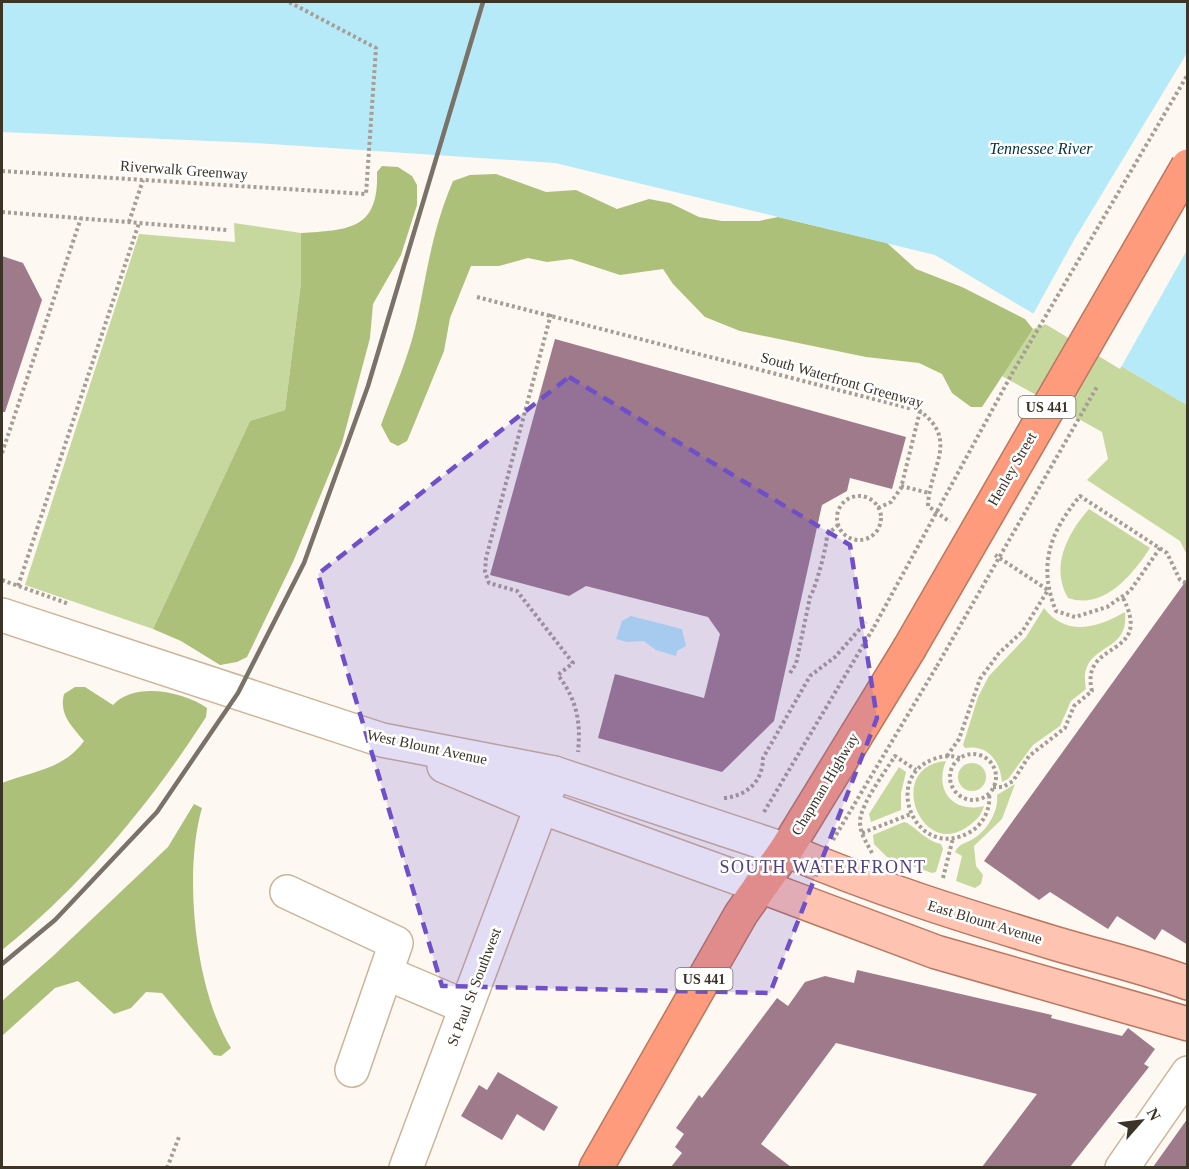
<svg xmlns="http://www.w3.org/2000/svg" width="1189" height="1169" viewBox="0 0 1189 1169" font-family="'Times New Roman',serif">
	<style>
		.green { fill: #c6d89e }
		.forest { fill: #acc07a }
		.water { fill: #b6eaf9 }
		.pier { fill: #fdf8f2 }
		.building { fill: #9e7a8a }
		.lines { fill: none; stroke-linecap: round; stroke-linejoin: round }
		.minor-casing { stroke: #ccb497; stroke-width: 36 }
		.major-casing { stroke: #ba775f; stroke-width: 36 }
		.highway-casing { stroke: #ba775f; stroke-width: 36 }
		.path { stroke: #a59e95; stroke-width: 4; stroke-dasharray: 3 3; stroke-linecap: butt }
		.minor { stroke: #fff; stroke-width: 33 }
		.major { stroke: #fec3b1; stroke-width: 33 }
		.highway { stroke: #fe9b7d; stroke-width: 33 }
		.rail { stroke: #7a7268; stroke-width: 4.5 }
		.highway-bridge-casing { stroke: #ba775f; stroke-width: 36; stroke-linecap: butt }
		.path-bridge { stroke: #a59e95; stroke-width: 4; stroke-dasharray: 3 3; stroke-linecap: butt }
		.highway-bridge { stroke: #fe9b7d; stroke-width: 33 }
		.marked { fill: #6f50c9; fill-opacity: 0.2; stroke: #6f50c9; stroke-width: 4.5; stroke-dasharray: 12 8; stroke-linejoin: round }
		.labels { text-anchor: middle; dominant-baseline: central; stroke-width: 5; stroke-linejoin: round; paint-order: stroke }
		.shield { fill: #fff; stroke: #777168; stroke-width: 1.5 }
		.shield-label { font-size: 14px; font-weight: bold; fill: #3d3428 }
		.street-label { font-size: 15px; fill: #3d3428; stroke: #fff }
		.water-label { font-size: 16px; font-style: italic; fill: #01303b; stroke: #fff }
		.quarter-label { font-size: 18px; letter-spacing: 1.5px; fill: #4e417f; stroke: #fff }
	</style>
	<rect width="100%" height="100%" fill="#fdf8f2"/>
	<g class="green">
		<polygon points="234,223 301,233 301,283 285,410 250,421 153,629 25,585 139,234 235,242"/>
		<polygon points="1049,323 1187,405 1187,555 1180,541 1087,480 1108,459 1102,432 1002,376 1033,329"/>
		<path d="M1089,509L1150,548C1132,576 1103,610 1068,598C1050,567 1067,534 1089,509Z"/>
		<path d="M1044,608C1066,637 1097,628 1125,612C1130,657 1077,641 1086,689L1071,701L1060,726L1033,745L1008,779L1002,782C1000,760 987,744 965,748L963,745L978,697L989,676L1026,637Z"/>
		<path d="M946,761C934,789 952,814 984,806C981,816 976,821 967,827C920,860 885,766 946,761Z"/>
		<circle cx="972" cy="777" r="14"/>
		<polygon points="899,767 906,772 901,793 901,810 871,822 869,814"/>
		<path d="M1015,784L1002,819L974,846L976,866L983,875L981,884L975,888L956,881L962,856L955,852C960,843 964,844 973,839C987,831 999,811 997,795Z"/>
		<path d="M904,822C912,823 925,841 941,844L943,849L936,872L932,873L887,857L874,844L873,835Z"/>
	</g>
	<g class="forest">
		<path d="M382,166L398,167L412,176L417,185V205L401,255L373,304L370,338L342,443L293,562L247,657L237,662L220,665L181,641L153,629L250,421L285,410L301,283V233C349,230 379,230 377,172Z"/>
		<path d="M496,174L546,192L576,190L617,209L649,199L670,203L699,217L722,221H759L778,217L887,243L916,269L962,287L1025,319L1033,329L982,407H971L952,393L942,374L919,363L866,357L740,331L705,317L673,284L663,269L620,275L571,259L547,262L528,258L499,266H471L450,318L444,351L410,434L407,441L398,446L390,442L381,425C394,389 411,352 418,315C428,266 433,228 453,181L470,175Z"/>
		<path d="M75,687H85L113,705C135,681 184,692 207,708L206,717C151,803 82,886 2,950V783C32,771 63,770 84,741C71,725 59,715 64,694Z"/>
		<path d="M194,804L202,808C183,873 195,990 231,1048L221,1056L214,1055L162,993L146,992L131,1008L114,1014L78,981L55,988L2,1036V1001L52,957L168,847Z"/>
	</g>
	<g class="water">
		<polygon points="2,2 1187,2 1187,405 935,255 555,163 256,143 2,132"/>
		<polygon points="631,616 682,629 686,646 677,651 676,656 656,650 644,641 627,642 616,639 622,621"/>
	</g>
	<polygon class="pier" points="1187,53 1187,250 1120,369 1032,316 1074,240"/>
	<g class="building">
		<polygon points="2,256 23,263 42,300 5,412 2,412"/>
		<polygon points="555,339 906,437 892,489 850,478 847,491 822,505 774,721 722,772 598,738 615,674 704,698 720,634 708,617 586,586 569,596 490,575"/>
		<polygon points="1188,578 1188,945 1162,929 1155,940 1117,916 1108,929 1050,892 1039,900 984,861"/>
		<polygon points="857,970 1052,1015 1051,1018 1122,1036 1128,1028 1155,1049 1144,1064 1149,1067 1070,1167 982,1167 1037,1094 836,1043 761,1144 791,1167 671,1167 682,1153 675,1147 684,1134 676,1128 699,1095 702,1098 777,998 788,1006 805,982 825,976 854,983"/>
		<polygon points="498,1072 558,1107 544,1131 517,1114 502,1140 461,1116 479,1085 487,1090"/>
		<polygon points="1188,1118 1188,1167 1153,1167"/>
	</g>
	<g class="lines">
		<g class="minor-casing">
			<g id="minor">
				<polyline points="2,615 382,740 554,773 786,850"/>
				<polyline points="444,766 541,807 760,886"/>
				<polyline points="287,892 396,943 352,1070"/>
				<polyline points="386,973 466,1007"/>
				<polyline points="406,1168 554,773"/>
				<polyline points="1122,1168 1188,1073"/>
			</g>
		</g>
		<g class="major-casing">
			<g id="major">
				<path d="M786,850C875,888 965,916 1057,944C1101,957 1144,967 1188,983"/>
				<polyline points="760,886 936,952 1188,1024"/>
			</g>
		</g>
		<g class="highway-casing">
			<polyline id="highway" points="596,1168 741,914 786,850 909,649"/>
		</g>
		<g class="path">
			<polyline points="2,171 366,194 376,48 289,2"/>
			<polyline points="2,212 227,230"/>
			<polyline points="129,222 143,180"/>
			<path d="M477,297L920,411C960,441 929,467 928,506L950,522"/>
			<path d="M551,314L486,558L485,572L489,583L517,591L573,663L558,675C577,700 581,722 578,752"/>
			<polyline points="2,453 81,218"/>
			<polyline points="901,486 929,493"/>
			<circle cx="859" cy="518" r="22"/>
			<polyline points="878,508 891,502 901,488 920,411"/>
			<path d="M1160,548L1130,591L1107,607L1075,617L1056,611C1038,566 1049,533 1080,496L1167,553L1180,580L1188,584"/>
			<polyline points="2,580 69,604"/>
			<polyline points="18,586 139,223"/>
			<path d="M790,673L796,664L810,597C816,587 827,546 827,535L838,525"/>
			<circle cx="973" cy="777" r="23"/>
			<polyline points="947,756 959,739 980,679 999,653 1022,632 1048,590 995,555"/>
			<path d="M960,758C952,755 942,756 934,759C880,778 917,863 970,832C984,824 991,808 989,793"/>
			<path d="M993,787H1003L1013,781L1029,756L1065,728L1074,706L1092,691C1079,638 1156,660 1122,596"/>
			<path d="M724,798C747,796 763,781 763,758L810,676L835,657L866,622"/>
			<polyline points="764,812 874,627"/>
			<polyline points="862,833 911,814"/>
			<polyline points="833,840 937,666"/>
			<path d="M872,853C867,843 860,834 860,822C860,805 885,772 895,756L916,770"/>
			<polyline points="943,878 953,838"/>
			<polyline points="167,1168 179,1137"/>
		</g>
		<use href="#minor" class="minor"/>
		<use href="#major" class="major"/>
		<use href="#highway" class="highway"/>
		<polyline class="rail" points="2,964 55,920 157,812 238,693 304,563 368,386 483,2"/>
		<g class="highway-bridge-casing">
			<polyline id="highway-bridge" points="909,649 1188,166"/>
		</g>
		<g class="path-bridge">
			<polyline points="874,627 1014,370 1188,74"/>
			<polyline points="937,666 1098,385"/>
		</g>
		<use href="#highway-bridge" class="highway-bridge"/>
	</g>
	<path class="marked" d="M569,377L850,545L877,718L770,993L442,986L318,574Z"/>
	<g class="labels">
		<g class="shield">
			<rect x="1018.5" y="396" width="57" height="22" rx="4.5"/>
			<rect x="675.5" y="968" width="57" height="22" rx="4.5"/>
		</g>
		<g class="shield-label">
			<text x="1047" y="407">US 441</text>
			<text x="704" y="979">US 441</text>
		</g>
		<g class="street-label">
			<text transform="translate(184 170) rotate(4)">Riverwalk Greenway</text>
			<text transform="translate(842 380) rotate(16)">South Waterfront Greenway</text>
			<text transform="translate(1012 469) rotate(-60)">Henley Street</text>
			<text transform="translate(427 747) rotate(12)">West Blount Avenue</text>
			<text transform="translate(825 784) rotate(-59)">Chapman Highway</text>
			<text transform="translate(985 922) rotate(17)">East Blount Avenue</text>
			<text transform="translate(474 987) rotate(-69)">St Paul St Southwest</text>
		</g>
		<g class="water-label">
			<text x="1041" y="148">Tennessee River</text>
		</g>
		<g class="quarter-label">
			<text x="823" y="867">SOUTH WATERFRONT</text>
		</g>
	</g>
	<rect width="1189" height="1169" fill="none" stroke="#3d3428" stroke-width="6"/>
	<g transform="translate(1141 1121) rotate(62)" stroke="#ffffff" stroke-width="4.5" paint-order="stroke">
	<path d="M0-4.5L10 22L0 15L-10 22Z" fill="#3d3428"/>
	<text y="-9" font-size="16" font-weight="bold" text-anchor="middle" fill="#3d3428">N</text>
	</g>
</svg>
